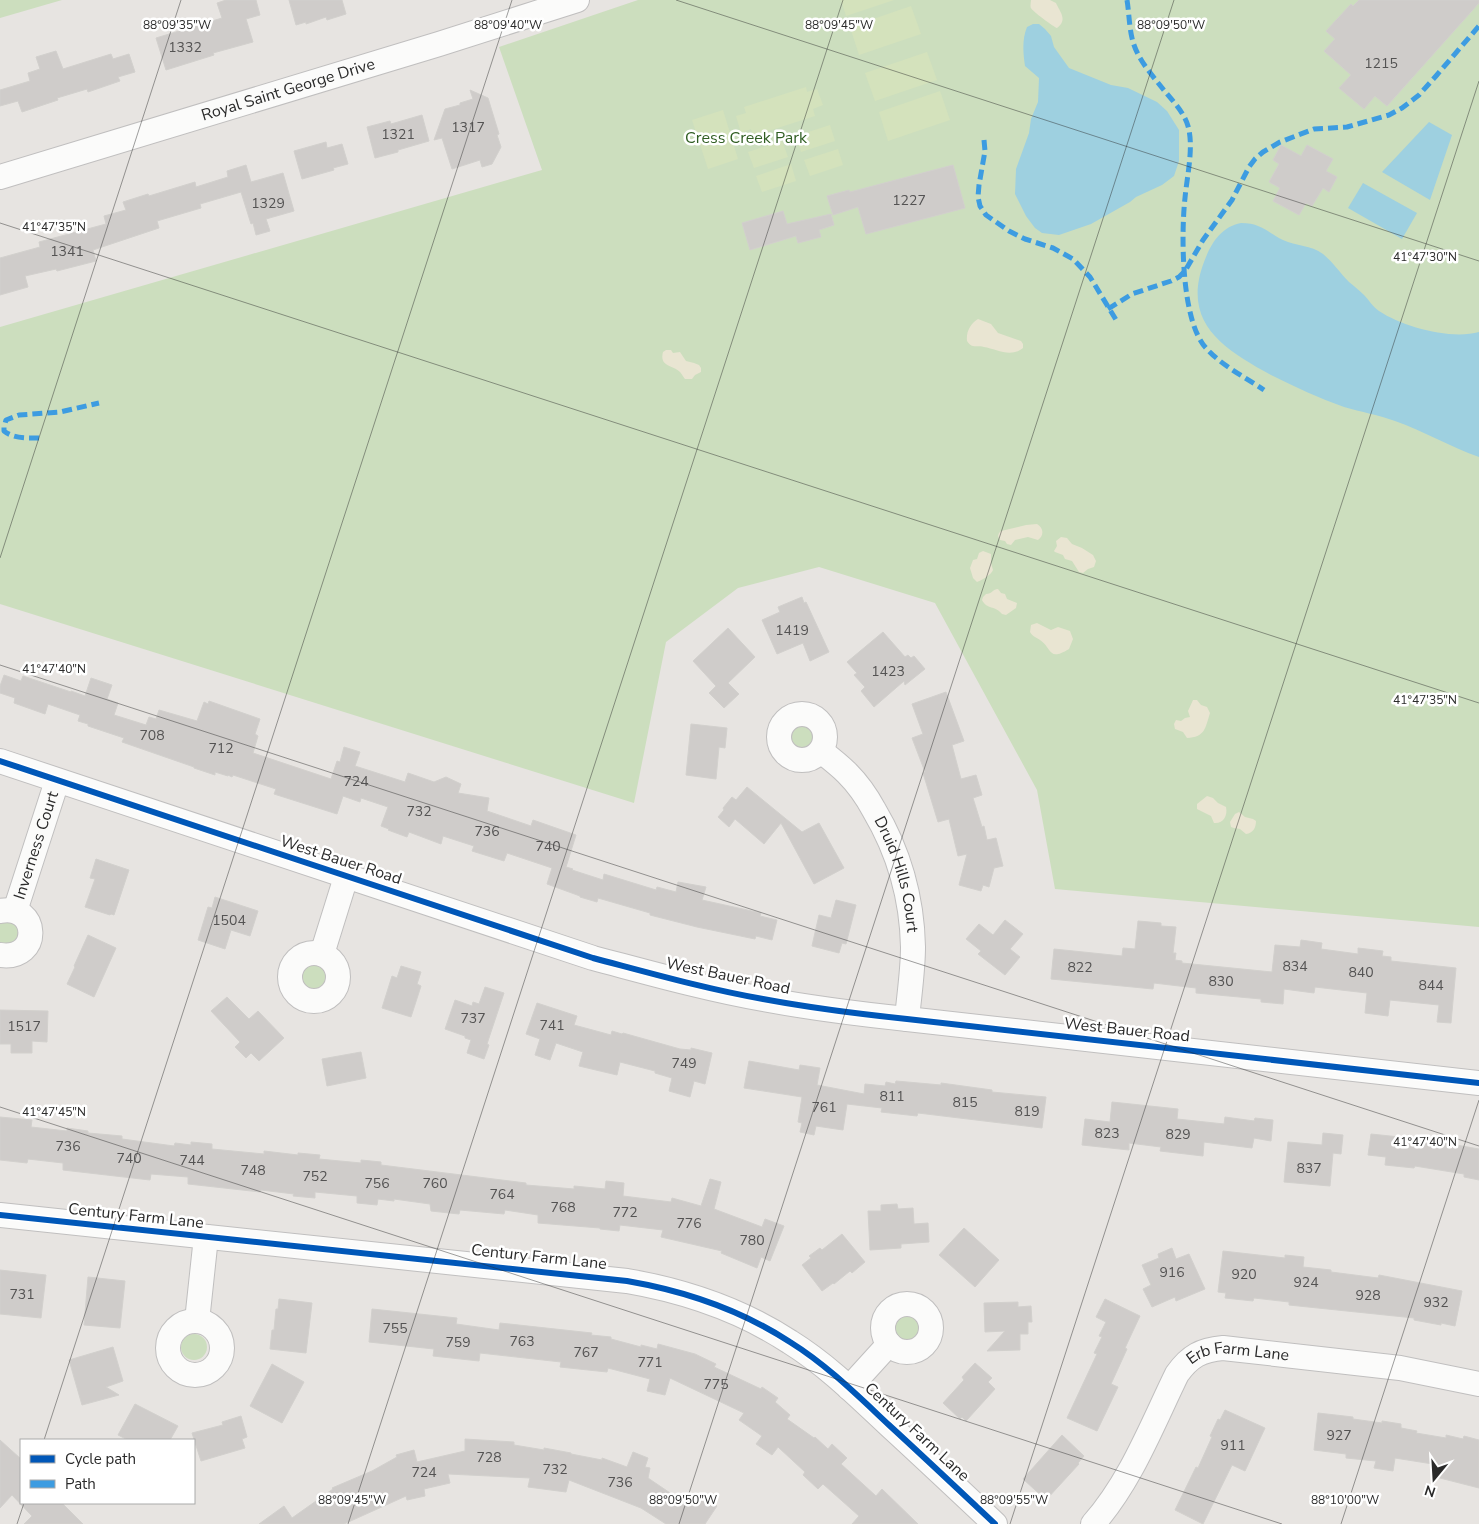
<svg xmlns="http://www.w3.org/2000/svg" width="1479" height="1524" viewBox="0 0 1479 1524" font-family="'Nunito Sans',sans-serif">
	<style>
		.green { fill: #ccdebe }
		.sand { fill: #e9e5d2 }
		.pitch { fill: #d4e2bc }
		.water { fill: #9ed0e0 }
		.building { fill: #cfccca; stroke: #d2d0cd }
		.lines { fill: none; stroke-linecap: round; stroke-linejoin: round }
		.minor-casing { stroke: #c0bfbf; stroke-width: 26 }
		.minor { stroke: #fbfbfa; stroke-width: 24 }
		.quiet { stroke: #3d9ce1; stroke-width: 5; stroke-dasharray: 10 5; stroke-linecap: butt }
		.cycleway-casing { stroke: #fff; stroke-width: 9 }
		.cycleway { stroke: #0057b8; stroke-width: 6 }
		.ticks { fill: none; stroke: #2a2a2a; stroke-width: 1; stroke-opacity: 0.45 }
		.labels { text-anchor: middle; dominant-baseline: central; stroke-width: 5; stroke-linejoin: round; paint-order: stroke }
		.number-label { font-size: 14px; fill: #545353 }
		.street-label { font-size: 16px; fill: #2a2a2a; stroke: #fff }
		.park-label { font-size: 16px; fill: #305e23; stroke: #fff }
		.ticks-label { font-size: 12px; text-anchor: middle; fill: #2a2a2a; stroke: #fff; stroke-width: 5; stroke-linejoin: round; paint-order: stroke }
	</style>
	<rect width="100%" height="100%" fill="#e7e4e1"/>
	<g class="green">
		<polygon points="0,0 62,0 0,18"/>
		<polygon points="638,0 1479,0 1479,927 1055,889 1037,790 935,603 819,567 738,588 666,642 634,803 0,604 0,327 542,170 499,47"/>
		<circle cx="802" cy="737" r="13"/>
		<polygon points="17,921 20,941 4,945 0,942 0,923"/>
		<circle cx="313" cy="976" r="13"/>
		<circle cx="906" cy="1327" r="13"/>
		<circle cx="194" cy="1347" r="13"/>
	</g>
	<g class="sand">
		<path d="M1031,0H1050L1056,3C1060,12 1068,20 1057,28C1054,27 1032,11 1031,8C1030,7 1031,1 1031,0Z"/>
		<path d="M978,319L991,324L998,333L1021,341L1023,344V348C1011,358 996,349 984,347C976,345 972,349 967,341C966,332 970,324 978,319Z"/>
		<path d="M666,350H671L673,353L680,352L686,361L694,363L699,365L701,368V372L695,375L692,379H685C683,377 682,374 680,372C673,365 659,367 663,352Z"/>
		<path d="M1037,524C1044,528 1044,536 1038,540L1028,537L1015,540L1011,545L1007,544L1005,541L1000,540L998,536L999,533L1001,531L1026,525Z"/>
		<polygon points="1061,537 1067,538 1072,544 1082,548 1093,555 1096,561 1094,567 1088,569 1083,573 1079,572 1072,561 1065,559 1063,555 1055,552 1054,551 1057,546 1056,541"/>
		<path d="M983,551L991,554V563L993,570C992,574 981,581 977,582L973,578L970,568L973,560L977,559L979,553Z"/>
		<path d="M998,589L1001,593L1005,594L1007,599L1017,603L1016,608L1006,615L1002,614C995,605 987,610 982,600L983,597L986,594C992,594 993,589 998,589Z"/>
		<path d="M1037,623L1051,630L1058,627L1070,631L1073,639L1069,649C1048,662 1052,648 1040,640C1036,637 1033,637 1030,632L1031,625Z"/>
		<path d="M1193,700H1197L1201,705L1207,707L1210,713C1205,729 1205,737 1187,738L1183,732L1175,729L1174,724L1176,720L1181,721L1185,718L1190,717L1188,711Z"/>
		<path d="M1207,796L1213,798L1218,803L1226,807C1228,816 1223,824 1214,823L1211,816L1197,809V804Z"/>
		<path d="M1239,812L1245,817L1253,819L1256,821C1256,828 1253,833 1246,834L1240,829L1234,828L1231,827L1230,822L1235,814Z"/>
	</g>
	<g class="pitch">
		<polygon points="841,0 894,0 846,16"/>
		<polygon points="911,6 921,34 859,55 850,27"/>
		<polygon points="927,52 937,80 875,101 865,73"/>
		<polygon points="806,87 807,92 817,89 823,105 813,109 815,116 753,136 751,129 741,133 736,116 746,113 744,107"/>
		<polygon points="940,91 950,120 888,141 879,112"/>
		<polygon points="723,110 738,159 708,169 692,120"/>
		<polygon points="830,125 835,141 801,152 796,136"/>
		<polygon points="782,141 788,157 754,168 748,152"/>
		<polygon points="838,149 843,165 810,176 804,160"/>
		<polygon points="791,164 796,181 762,192 756,176"/>
	</g>
	<g class="water">
		<path d="M1033,24H1039L1045,29L1051,36L1054,47L1069,68L1111,85L1128,88L1157,102L1167,111L1179,130V161L1174,176L1162,185L1136,197L1130,202L1091,224L1059,235L1042,233L1035,228L1026,216L1015,194L1016,169L1029,133L1031,119L1038,102L1039,78L1025,66C1023,53 1022,39 1027,27Z"/>
		<polygon points="1429,122 1452,135 1430,200 1382,172"/>
		<polygon points="1363,183 1417,213 1402,239 1348,208"/>
		<path d="M1241,223C1261,223 1267,232 1283,240C1296,246 1311,245 1323,254C1333,262 1340,273 1349,282C1354,286 1359,290 1364,295C1369,300 1373,307 1379,311C1403,327 1451,340 1479,332V457C1450,447 1424,431 1395,421C1379,415 1361,412 1344,407C1319,398 1295,387 1271,375C1224,349 1181,323 1204,262C1211,243 1221,227 1241,223Z"/>
	</g>
	<g class="building">
		<polygon points="226,0 256,0 260,15 246,19 253,42 213,53 214,55 166,70 156,38 222,18 217,3"/>
		<polygon points="289,0 342,0 346,14 327,20 326,17 306,24 306,22 296,25"/>
		<polygon points="1359,0 1479,0 1479,3 1387,106 1375,96 1364,109 1339,88 1351,75 1324,51 1335,39 1326,31 1351,4 1353,6"/>
		<polygon points="56,51 63,69 111,54 113,59 129,54 135,72 118,77 120,81 88,92 87,89 57,98 58,100 22,112 18,101 0,106 0,90 30,81 28,73 40,69 36,57"/>
		<polygon points="470,90 488,98 499,134 497,135 501,147 492,164 482,167 480,160 452,169 442,138 434,140 445,109 460,105 460,103 473,99"/>
		<polygon points="422,115 429,141 398,150 398,152 375,158 367,127 390,121 391,124"/>
		<polygon points="326,142 327,148 342,144 348,164 333,168 334,170 302,179 294,151"/>
		<polygon points="1281,145 1301,156 1307,145 1333,159 1326,171 1337,177 1329,192 1323,188 1312,206 1306,203 1299,215 1273,201 1280,188 1269,182 1279,164 1273,160"/>
		<polygon points="246,165 251,182 283,173 294,211 266,219 270,231 256,235 253,223 251,224 241,192 200,204 201,208 157,221 159,228 93,250 96,261 57,271 56,269 25,276 28,287 0,295 0,258 40,247 39,242 106,224 104,216 126,210 123,202 148,194 149,196 195,182 196,187 228,177 227,171"/>
		<polygon points="953,165 965,208 866,234 858,207 833,215 827,196 849,190 850,192"/>
		<polygon points="783,211 787,224 831,214 834,225 819,230 821,237 798,243 796,236 750,250 742,223"/>
		<polygon points="802,597 804,603 806,602 829,652 810,661 803,643 777,654 762,620 780,612 778,607"/>
		<polygon points="728,628 755,657 728,683 739,694 724,708 709,693 716,686 693,661"/>
		<polygon points="883,632 905,657 908,655 911,658 914,656 925,669 905,685 904,681 874,707 861,691 865,687 854,675 857,673 847,662"/>
		<polygon points="4,675 21,681 23,676 71,692 71,691 85,696 91,678 112,685 107,699 118,703 114,715 146,725 149,717 156,719 159,710 197,721 204,702 208,704 209,701 260,719 255,734 258,736 253,753 331,779 337,761 340,762 344,747 360,752 355,766 405,782 408,773 434,782 446,777 461,784 458,793 489,798 487,811 531,826 533,820 576,835 566,867 573,869 572,870 603,880 604,874 656,890 657,887 676,892 678,882 706,887 702,900 761,913 760,916 777,920 772,940 756,936 755,939 697,927 650,915 650,913 598,898 597,902 580,897 580,896 547,884 552,868 507,853 504,861 472,851 474,846 443,836 441,844 409,832 407,837 388,830 389,829 381,826 388,807 361,798 360,802 343,796 337,814 274,794 276,789 233,775 232,777 228,775 228,776 215,772 215,775 194,768 194,767 122,742 124,738 88,726 88,724 78,721 80,715 48,704 45,714 14,703 15,698 0,693 0,686"/>
		<polygon points="946,692 964,741 952,745 961,779 976,775 982,795 973,798 982,827 984,826 987,840 996,838 1003,866 994,868 989,887 983,885 981,891 959,885 967,854 958,856 949,819 938,822 923,773 925,772 912,738 923,734 912,704"/>
		<polygon points="691,724 727,728 725,748 719,747 716,779 686,775"/>
		<polygon points="747,787 802,832 819,823 844,868 814,884 781,823 764,844 735,819 729,827 718,817 724,810 723,808 732,797 736,800"/>
		<polygon points="96,859 129,870 114,915 111,914 110,915 85,907 95,879 90,878"/>
		<polygon points="215,897 258,911 250,936 231,930 225,949 198,940 208,907 212,908"/>
		<polygon points="836,900 856,905 846,944 842,943 839,953 812,946 819,915 831,918"/>
		<polygon points="1005,920 1023,934 1010,949 1020,957 1005,975 978,954 981,951 966,939 979,924 993,935"/>
		<polygon points="1138,921 1161,923 1161,926 1176,927 1173,953 1176,953 1175,960 1182,961 1182,963 1272,972 1275,945 1300,947 1301,940 1322,943 1321,949 1358,954 1358,948 1383,951 1382,956 1391,957 1391,961 1456,968 1451,1023 1437,1022 1439,1005 1390,1000 1388,1016 1365,1013 1367,993 1315,987 1314,993 1284,989 1283,1004 1261,1002 1261,999 1196,993 1196,988 1154,983 1153,989 1051,979 1054,949 1122,956 1123,948 1135,949"/>
		<polygon points="88,935 116,948 94,997 67,984 75,967 74,966"/>
		<polygon points="401,966 421,972 417,984 421,986 411,1017 382,1008 392,976 397,978"/>
		<polygon points="485,987 504,993 487,1044 489,1045 484,1059 467,1053 471,1040 465,1038 465,1036 445,1029 455,1000 472,1006 473,1002 479,1004"/>
		<polygon points="227,997 249,1019 258,1011 284,1038 259,1061 251,1053 246,1058 235,1047 240,1042 211,1011"/>
		<polygon points="537,1003 577,1016 574,1025 611,1035 612,1031 622,1034 623,1033 680,1049 691,1050 691,1048 712,1053 705,1084 694,1081 690,1097 669,1091 672,1078 655,1073 655,1071 620,1062 617,1075 579,1066 583,1052 556,1043 550,1060 535,1055 540,1039 526,1034"/>
		<polygon points="0,1010 48,1011 47,1042 32,1041 32,1053 11,1053 11,1044 0,1044"/>
		<polygon points="361,1052 366,1078 327,1086 322,1059"/>
		<polygon points="749,1061 799,1070 800,1065 820,1068 817,1085 864,1094 865,1084 885,1086 886,1082 895,1084 896,1081 941,1085 941,1083 992,1090 992,1092 1046,1097 1042,1128 918,1113 917,1116 881,1112 882,1108 847,1104 843,1130 816,1126 814,1135 800,1132 802,1123 798,1122 802,1097 744,1088"/>
		<polygon points="1112,1102 1178,1109 1177,1119 1224,1124 1225,1117 1254,1121 1255,1118 1273,1120 1271,1141 1254,1138 1252,1148 1204,1142 1203,1156 1160,1151 1161,1147 1129,1143 1129,1150 1082,1145 1085,1119 1110,1122"/>
		<polygon points="0,1117 32,1120 31,1127 67,1131 67,1128 88,1131 88,1133 122,1136 122,1139 174,1146 175,1143 191,1145 191,1142 212,1144 212,1149 264,1154 264,1151 298,1155 298,1153 320,1155 319,1159 361,1163 361,1160 381,1162 381,1165 526,1183 526,1185 574,1189 574,1186 605,1189 606,1181 624,1183 623,1196 671,1202 672,1198 701,1206 710,1179 721,1182 714,1209 762,1227 765,1219 784,1226 770,1261 761,1257 757,1268 721,1253 722,1251 661,1237 663,1230 620,1225 619,1231 600,1229 600,1228 538,1223 538,1215 505,1210 504,1214 460,1210 459,1214 431,1211 430,1204 394,1199 394,1201 378,1199 377,1205 357,1203 357,1196 315,1192 315,1198 293,1196 294,1194 261,1190 260,1192 188,1184 188,1177 151,1174 150,1180 63,1170 63,1163 28,1159 27,1163 0,1160"/>
		<polygon points="1323,1133 1343,1135 1341,1154 1333,1153 1330,1186 1284,1182 1288,1142 1322,1145"/>
		<polygon points="1371,1134 1428,1140 1479,1149 1479,1180 1464,1177 1464,1174 1415,1166 1414,1168 1385,1165 1386,1157 1368,1155"/>
		<polygon points="897,1204 898,1209 913,1208 914,1224 928,1223 929,1242 901,1244 901,1248 870,1250 868,1211 881,1211 881,1205"/>
		<polygon points="964,1228 999,1260 975,1287 939,1255"/>
		<polygon points="842,1234 865,1262 852,1273 850,1271 834,1284 833,1283 822,1291 802,1265 811,1258 809,1256 820,1248 822,1250"/>
		<polygon points="1172,1248 1176,1259 1189,1254 1205,1289 1176,1301 1175,1297 1152,1307 1143,1289 1151,1285 1142,1265 1159,1258 1158,1254"/>
		<polygon points="1223,1251 1285,1258 1285,1255 1304,1257 1303,1267 1331,1270 1331,1272 1378,1278 1379,1275 1462,1291 1455,1326 1441,1323 1441,1325 1414,1320 1414,1318 1289,1305 1289,1302 1254,1298 1253,1301 1225,1298 1226,1293 1218,1292"/>
		<polygon points="0,1270 46,1275 41,1318 0,1314"/>
		<polygon points="88,1277 125,1281 120,1328 84,1325"/>
		<polygon points="279,1299 312,1303 306,1353 270,1349 272,1330 274,1330 276,1309 278,1309"/>
		<polygon points="1105,1299 1140,1316 1125,1348 1127,1349 1111,1384 1118,1387 1097,1431 1067,1418 1097,1354 1094,1353 1102,1337 1099,1336 1106,1322 1096,1317"/>
		<polygon points="1018,1302 1018,1307 1031,1306 1032,1322 1028,1322 1028,1334 1020,1334 1020,1350 987,1351 1005,1331 985,1332 984,1303"/>
		<polygon points="372,1309 457,1318 456,1324 499,1330 500,1323 592,1333 591,1335 611,1337 611,1339 641,1347 641,1345 657,1349 658,1344 695,1354 716,1364 714,1367 761,1389 762,1387 778,1398 775,1402 790,1415 787,1419 814,1438 815,1437 828,1449 832,1444 847,1458 841,1464 876,1496 882,1489 918,1524 852,1524 859,1516 823,1484 818,1489 803,1475 805,1472 778,1447 772,1455 756,1444 762,1436 739,1420 744,1413 670,1378 665,1395 647,1391 650,1379 608,1368 607,1372 560,1367 561,1362 480,1353 479,1361 433,1356 434,1349 369,1342"/>
		<polygon points="113,1347 123,1381 106,1387 119,1395 82,1405 69,1360"/>
		<polygon points="975,1363 992,1378 988,1382 995,1389 966,1421 962,1417 960,1419 943,1403 964,1380 962,1377"/>
		<polygon points="272,1364 304,1382 282,1423 250,1406"/>
		<polygon points="135,1404 178,1426 170,1440 128,1440 118,1435"/>
		<polygon points="1225,1410 1265,1428 1245,1471 1232,1465 1203,1524 1175,1510 1196,1467 1198,1468 1212,1437 1210,1436 1218,1419 1220,1420"/>
		<polygon points="1318,1413 1353,1417 1353,1419 1382,1423 1382,1421 1401,1424 1401,1428 1417,1431 1416,1433 1446,1438 1446,1435 1463,1439 1464,1436 1479,1440 1479,1488 1436,1477 1439,1465 1395,1458 1393,1471 1374,1468 1376,1461 1346,1458 1346,1454 1314,1450"/>
		<polygon points="241,1416 247,1437 242,1439 245,1448 201,1461 192,1433 223,1425 222,1422"/>
		<polygon points="1062,1435 1084,1456 1078,1463 1079,1464 1046,1500 1023,1479"/>
		<polygon points="465,1439 514,1442 514,1445 544,1450 544,1448 571,1453 571,1454 602,1460 602,1458 627,1467 633,1452 648,1458 645,1467 650,1468 648,1478 679,1499 681,1496 694,1505 701,1495 717,1506 705,1524 666,1524 641,1508 569,1480 566,1492 528,1487 530,1478 448,1474 450,1483 424,1489 425,1496 407,1500 406,1496 344,1524 259,1524 284,1506 292,1518 333,1489 332,1488 372,1471 397,1457 396,1455 414,1450 417,1462 465,1451"/>
		<polygon points="0,1440 21,1459 21,1503 62,1503 83,1524 24,1524 32,1516 12,1495 0,1508"/>
	</g>
	<g class="lines">
		<g class="minor-casing">
			<g id="minor">
				<path id="s1" d="M0,177L439,44L577,0"/>
				<circle cx="802" cy="737" r="23"/>
				<path id="s2" d="M821,751C830,758 839,765 847,773C858,784 867,797 874,810C899,852 912,898 913,947C913,971 909,996 907,1019"/>
				<path d="M0,761L593,958C650,973 706,989 763,999C811,1008 859,1014 907,1019L1479,1083"/>
				<path d="M0,911C39,903 42,961 0,955"/>
				<path id="s3" d="M15,911L57,781"/>
				<circle cx="314" cy="977" r="24"/>
				<polyline points="322,954 346,877"/>
				<path d="M0,1215L627,1281C685,1291 741,1310 790,1342C827,1365 858,1396 889,1425C925,1458 960,1491 995,1524"/>
				<circle cx="907" cy="1328" r="24"/>
				<polyline points="197,1321 206,1237"/>
				<circle cx="195" cy="1348" r="27"/>
				<polyline points="849,1388 889,1344"/>
				<path id="s4" d="M1093,1524C1131,1481 1152,1425 1177,1374C1190,1356 1201,1350 1223,1348L1400,1368L1479,1384"/>
			</g>
		</g>
		<use href="#minor" class="minor"/>
		<g class="quiet">
			<path d="M1127,0C1129,12 1129,25 1132,38C1136,57 1151,74 1163,89C1172,100 1184,112 1188,126C1194,147 1187,176 1185,198C1181,234 1181,321 1206,348C1222,366 1245,377 1264,390"/>
			<polyline points="984,140 985,151 979,185 978,197 980,206 986,215 1009,231 1025,239 1053,248 1073,259 1090,277 1118,323"/>
			<polyline points="1108,309 1132,294 1171,281 1179,277 1185,271 1203,240 1232,200 1249,167 1255,159 1263,152 1280,142 1314,129 1347,127 1389,115 1402,108 1419,95 1436,76 1479,26"/>
			<path d="M39,438C28,438 14,439 4,431V427L6,420L19,415L60,412L99,403"/>
		</g>
		<g class="cycleway-casing">
			<g id="cycleway">
				<path d="M0,761L593,958C650,973 706,989 763,999C811,1008 859,1014 907,1019L1479,1083"/>
				<path d="M0,1215L627,1281C685,1291 741,1310 790,1342C827,1365 858,1396 889,1425C925,1458 960,1491 995,1524"/>
			</g>
		</g>
		<use href="#cycleway" class="cycleway"/>
	</g>
	<path class="ticks" d="M676,0L1479,261M0,223L1479,703M0,558L181,0M0,665L1479,1146M0,1107L1282,1524M44,1440L512,0M17,1524L24,1503M348,1524L843,0M679,1524L1174,0M1010,1524L1479,81M1341,1524L1479,1100"/>
	<g class="labels">
		<g class="number-label">
			<text x="185" y="47">1332</text>
			<text x="1381" y="63">1215</text>
			<text x="468" y="127">1317</text>
			<text x="398" y="134">1321</text>
			<text x="909" y="200">1227</text>
			<text x="268" y="203">1329</text>
			<text x="67" y="251">1341</text>
			<text x="792" y="630">1419</text>
			<text x="888" y="671">1423</text>
			<text x="152" y="735">708</text>
			<text x="221" y="748">712</text>
			<text x="356" y="781">724</text>
			<text x="419" y="811">732</text>
			<text x="487" y="831">736</text>
			<text x="548" y="846">740</text>
			<text x="229" y="920">1504</text>
			<text x="1295" y="966">834</text>
			<text x="1080" y="967">822</text>
			<text x="1361" y="972">840</text>
			<text x="1221" y="981">830</text>
			<text x="1431" y="985">844</text>
			<text x="473" y="1018">737</text>
			<text x="552" y="1025">741</text>
			<text x="24" y="1026">1517</text>
			<text x="684" y="1063">749</text>
			<text x="892" y="1096">811</text>
			<text x="965" y="1102">815</text>
			<text x="824" y="1107">761</text>
			<text x="1027" y="1111">819</text>
			<text x="1107" y="1133">823</text>
			<text x="1178" y="1134">829</text>
			<text x="68" y="1146">736</text>
			<text x="129" y="1158">740</text>
			<text x="192" y="1160">744</text>
			<text x="1309" y="1168">837</text>
			<text x="253" y="1170">748</text>
			<text x="315" y="1176">752</text>
			<text x="377" y="1183">756</text>
			<text x="435" y="1183">760</text>
			<text x="502" y="1194">764</text>
			<text x="563" y="1207">768</text>
			<text x="625" y="1212">772</text>
			<text x="689" y="1223">776</text>
			<text x="752" y="1240">780</text>
			<text x="1172" y="1272">916</text>
			<text x="1244" y="1274">920</text>
			<text x="1306" y="1282">924</text>
			<text x="22" y="1294">731</text>
			<text x="1368" y="1295">928</text>
			<text x="1436" y="1302">932</text>
			<text x="395" y="1328">755</text>
			<text x="522" y="1341">763</text>
			<text x="458" y="1342">759</text>
			<text x="586" y="1352">767</text>
			<text x="650" y="1362">771</text>
			<text x="716" y="1384">775</text>
			<text x="1339" y="1435">927</text>
			<text x="1233" y="1445">911</text>
			<text x="489" y="1457">728</text>
			<text x="555" y="1469">732</text>
			<text x="424" y="1472">724</text>
			<text x="620" y="1482">736</text>
		</g>
		<g class="street-label">
			<text stroke="none"><textPath href="#s1" startOffset="301">Royal Saint George Drive</textPath></text>
			<text stroke="none"><textPath href="#s3" startOffset="69">Inverness Court</textPath></text>
			<text transform="translate(341 860) rotate(18)">West Bauer Road</text>
			<text stroke="none"><textPath href="#s2" startOffset="149">Druid Hills Court</textPath></text>
			<text transform="translate(728 976) rotate(12)">West Bauer Road</text>
			<text transform="translate(1127 1030) rotate(6)">West Bauer Road</text>
			<text transform="translate(136 1216) rotate(6)">Century Farm Lane</text>
			<text transform="translate(539 1257) rotate(6)">Century Farm Lane</text>
			<text stroke="none"><textPath href="#s4" startOffset="242">Erb Farm Lane</textPath></text>
			<text transform="translate(917 1432) rotate(43)">Century Farm Lane</text>
		</g>
		<g class="park-label">
			<text x="746" y="138">Cress Creek Park</text>
		</g>
	</g>
	<g class="ticks-label">
		<text x="177" y="29">88°09'35"W</text>
		<text x="508" y="29">88°09'40"W</text>
		<text x="839" y="29">88°09'45"W</text>
		<text x="1171" y="29">88°09'50"W</text>
		<text x="54" y="231">41°47'35"N</text>
		<text x="1425" y="261">41°47'30"N</text>
		<text x="54" y="673">41°47'40"N</text>
		<text x="1425" y="704">41°47'35"N</text>
		<text x="54" y="1116">41°47'45"N</text>
		<text x="1425" y="1146">41°47'40"N</text>
		<text x="352" y="1504">88°09'45"W</text>
		<text x="683" y="1504">88°09'50"W</text>
		<text x="1014" y="1504">88°09'55"W</text>
		<text x="1345" y="1504">88°10'00"W</text>
	</g>
	<rect x="20" y="1439" width="175" height="65" fill="#ffffff" stroke="#aaaaaa"/>
	<rect x="30" y="1455" width="25" height="8" fill="#0057b8" stroke="#aaaaaa"/>
	<text x="65" y="1464" font-size="15" fill="#2a2a2a">Cycle path</text>
	<rect x="30" y="1480" width="25" height="8" fill="#3d9ce1" stroke="#aaaaaa"/>
	<text x="65" y="1489" font-size="15" fill="#2a2a2a">Path</text>
	<g transform="translate(1434 1479) rotate(198)" stroke="#ffffff" stroke-width="4" paint-order="stroke">
	<path d="M0-4L9 19L0 12L-9 19Z" fill="#2a2a2a"/>
	<text y="-8" font-size="14" font-weight="bold" text-anchor="middle" fill="#2a2a2a">N</text>
	</g>
</svg>
